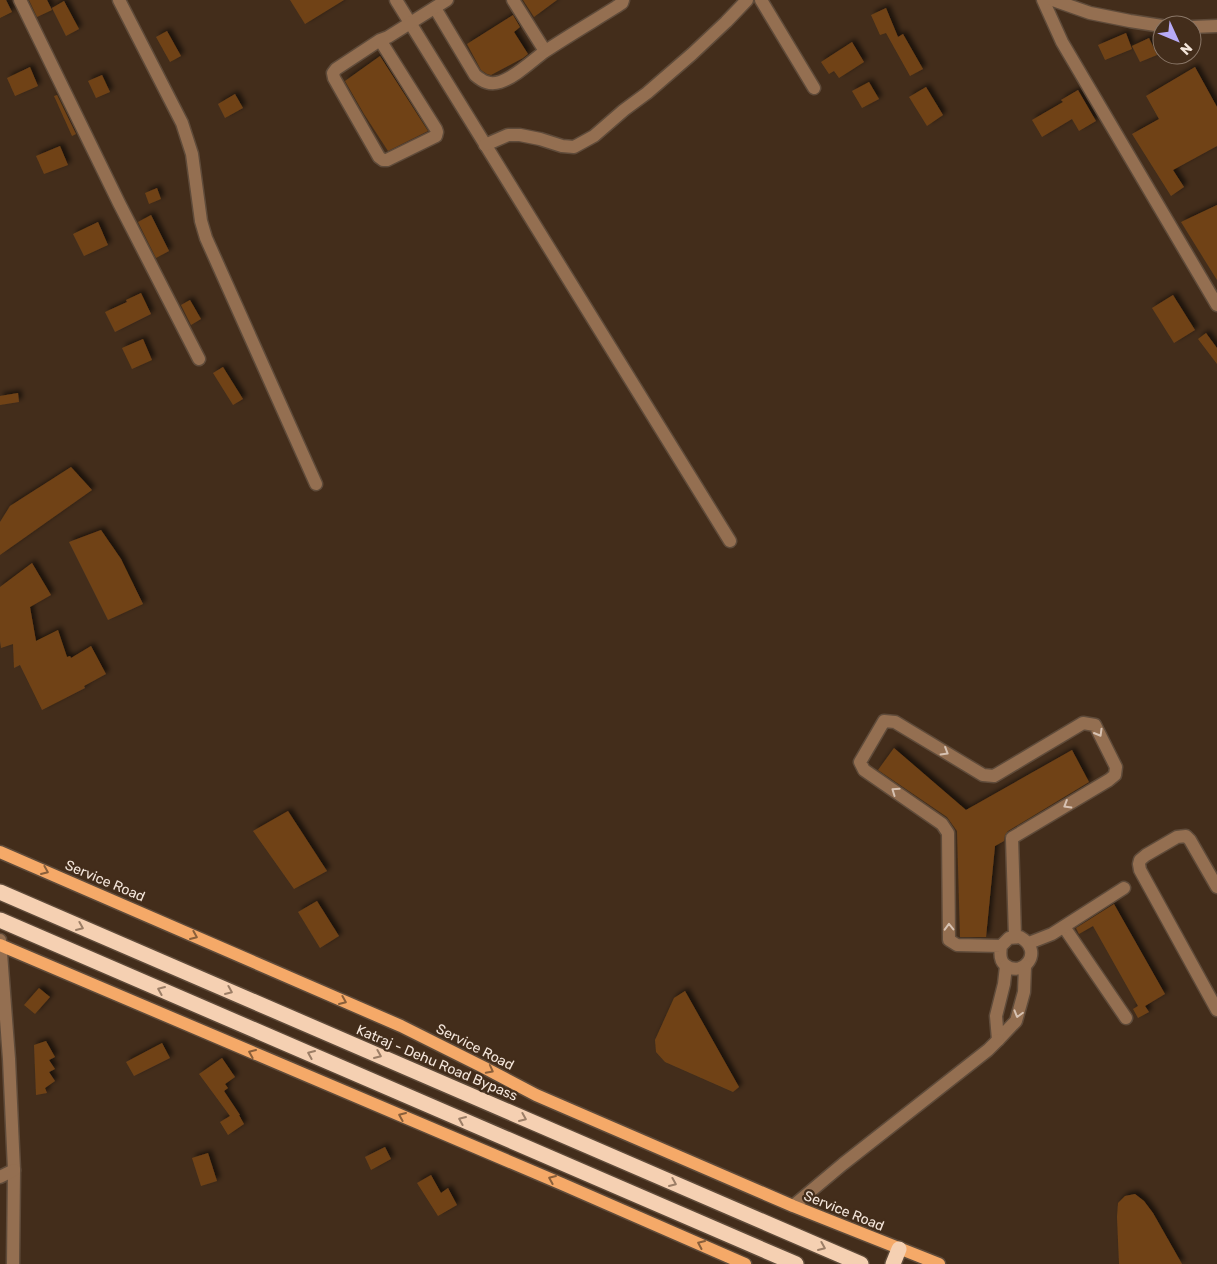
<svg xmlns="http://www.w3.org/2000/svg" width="1217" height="1264" viewBox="0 0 1217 1264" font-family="Rubik,sans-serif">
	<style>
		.building { fill: #6f4319; filter: url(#shadow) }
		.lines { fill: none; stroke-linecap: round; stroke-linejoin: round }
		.minor-casing { stroke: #5f4b3a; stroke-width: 15 }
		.major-casing { stroke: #5f4b3a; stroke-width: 15 }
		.highway-casing { stroke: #5f4b3a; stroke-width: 18 }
		.minor { stroke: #946f51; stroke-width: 12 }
		.major { stroke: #f5a968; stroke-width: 12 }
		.highway { stroke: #f5d0b2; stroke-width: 15 }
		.oneway { stroke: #d7c2b2 }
		.oneway2 { stroke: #8a5f3a }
		.oneway3 { stroke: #9c7e66 }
		.labels { text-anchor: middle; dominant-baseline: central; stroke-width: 4.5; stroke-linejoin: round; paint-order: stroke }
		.street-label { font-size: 14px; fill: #f4e6db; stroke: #432d1b }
	</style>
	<defs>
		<filter id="shadow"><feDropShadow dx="3.5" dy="-3.5" stdDeviation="2.5" flood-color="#0009"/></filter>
	</defs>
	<rect width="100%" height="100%" fill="#432d1b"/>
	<g class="building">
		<polygon points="0,0 6,0 12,12 0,18"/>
		<polygon points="29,0 47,0 52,10 37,17"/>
		<polygon points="290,0 344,0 305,24"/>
		<polygon points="523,0 557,0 534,17"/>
		<polygon points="64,1 79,29 66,36 52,8"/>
		<polygon points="886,8 898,37 903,34 923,69 910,76 886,33 880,35 871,15"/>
		<polygon points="513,15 520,27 514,32 528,54 523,58 491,75 487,74 481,70 467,44"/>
		<polygon points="167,31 181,56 170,62 156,37"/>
		<polygon points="1126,33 1132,49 1105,60 1098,45"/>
		<polygon points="1149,38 1157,55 1140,62 1132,46"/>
		<polygon points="852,42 864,62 839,78 834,71 829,74 821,62"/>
		<polygon points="380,56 428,131 388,151 364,114 345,81"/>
		<polygon points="30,67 38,86 15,96 7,78"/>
		<polygon points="1195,67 1217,107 1217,146 1173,170 1184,187 1171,196 1132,134 1159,119 1146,96"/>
		<polygon points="102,75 110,92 96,98 88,81"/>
		<polygon points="869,82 879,99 862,108 852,91"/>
		<polygon points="926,87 943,115 927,126 909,97"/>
		<polygon points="1078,90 1096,121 1079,131 1072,119 1042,137 1032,120 1063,102 1061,100"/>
		<polygon points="235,94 243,108 225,118 218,104"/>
		<polygon points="57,95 76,134 72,136 54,96"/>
		<polygon points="60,146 68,165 44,174 36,156"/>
		<polygon points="157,188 161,199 149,204 145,193"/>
		<polygon points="1217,205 1217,280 1181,222"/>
		<polygon points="151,215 169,251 156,258 138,222"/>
		<polygon points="98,222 108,245 84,256 73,234"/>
		<polygon points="141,293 151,314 115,332 105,312 127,302 126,300"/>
		<polygon points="1173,295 1195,330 1174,343 1152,308"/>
		<polygon points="190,300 201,319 191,325 181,305"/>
		<polygon points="1206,333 1217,348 1217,364 1198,339"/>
		<polygon points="143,339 152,360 132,369 122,348"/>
		<polygon points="223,367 243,399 233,405 213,373"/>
		<polygon points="18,393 19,402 0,405 0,396"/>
		<polygon points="71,467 92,490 0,555 0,522 10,506"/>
		<polygon points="101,530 121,559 143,604 108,620 69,542"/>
		<polygon points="32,563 51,595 30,607 36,641 58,630 67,657 70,656 71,658 91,646 106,674 84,686 85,688 42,710 20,665 14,668 13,644 1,648 0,641 0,587"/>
		<polygon points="894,748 966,810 1072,750 1089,782 1008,831 1005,835 1004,841 995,846 986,937 960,937 957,831 947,817 878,770"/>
		<polygon points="288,811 327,871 294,889 253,831"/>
		<polygon points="317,901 339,936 320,948 298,912"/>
		<polygon points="1114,904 1165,994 1145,1006 1149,1012 1138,1018 1133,1009 1138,1006 1093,926 1079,934 1076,928"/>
		<polygon points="39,988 50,997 35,1014 24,1005"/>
		<polygon points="685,991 739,1087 733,1092 665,1062 656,1052 655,1040 674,998"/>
		<polygon points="46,1041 55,1057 49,1060 55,1069 49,1072 55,1081 45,1088 47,1093 36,1095 34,1045"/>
		<polygon points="162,1043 170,1058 134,1076 126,1062"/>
		<polygon points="222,1058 235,1077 225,1084 228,1088 224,1091 240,1115 239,1115 244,1124 228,1135 220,1122 230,1116 199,1074"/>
		<polygon points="385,1147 391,1159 371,1170 365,1157"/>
		<polygon points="208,1153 217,1181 201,1186 192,1158"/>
		<polygon points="431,1175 441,1193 448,1188 457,1205 438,1216 417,1183"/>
		<polygon points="1135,1194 1144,1201 1153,1213 1182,1264 1119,1264 1117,1217 1118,1203 1125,1196"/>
	</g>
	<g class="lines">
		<g class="minor-casing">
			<g id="minor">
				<polyline points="20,0 119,203 199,359"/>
				<polyline points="119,0 182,123 192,154 201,221 206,238 316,484"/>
				<polyline points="396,0 730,541"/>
				<polyline points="513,0 545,51"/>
				<polyline points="761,0 814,88"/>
				<polyline points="1043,0 1062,42 1217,305"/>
				<polyline points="1053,0 1090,13 1130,21 1162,26"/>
				<path d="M435,8L475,75C483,82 490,85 500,82C514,78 532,61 544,52C568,36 592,22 616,7L622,3L623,0"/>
				<polyline points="1192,27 1217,26"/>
				<polyline points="380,40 436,129 437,132 436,136 387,160 383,160 379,157 343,94 334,78 333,73 336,69 380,40 388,37 447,0"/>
				<polyline points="485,145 508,135 520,135 540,139 562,146 574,147 594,136 624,110 647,93 692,54 726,22 747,0"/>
				<polyline points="1064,927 1126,1018"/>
				<polyline points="0,940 9,1059 14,1170 13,1264"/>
				<polyline points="1029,943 1052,934 1124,888"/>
				<path d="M1001,946C1000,952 999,960 1005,965C1023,979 1045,951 1020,937L1009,938L1001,946L957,945L949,940L948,833L942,824L864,770L860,762L884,721L895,722L983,775L994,776L1083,723L1095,725L1116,767L1115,775L1109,780L1012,838L1015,937"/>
				<polyline points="1006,966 1004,984 996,1016 998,1040 1016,1021 1024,992 1025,966"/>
				<polyline points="1217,1010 1140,870 1139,864 1140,860 1146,855 1177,837 1186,836 1190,840 1217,887"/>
				<polyline points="0,1177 14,1170"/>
				<polyline points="793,1206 843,1164 988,1050 998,1040"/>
			</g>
		</g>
		<g class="major-casing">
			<g id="major">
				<polyline points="0,852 401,1026 483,1067 536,1095 793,1206 939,1264"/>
				<polyline points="0,945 562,1184 745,1264"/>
			</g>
		</g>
		<g class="highway-casing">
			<g id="highway">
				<polyline points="0,892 861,1264"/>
				<polyline points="0,920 796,1264"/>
				<polyline points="893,1264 899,1249"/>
			</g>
		</g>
		<use href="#minor" class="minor"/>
		<use href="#major" class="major"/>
		<use href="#highway" class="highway"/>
	</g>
	<defs><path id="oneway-chevron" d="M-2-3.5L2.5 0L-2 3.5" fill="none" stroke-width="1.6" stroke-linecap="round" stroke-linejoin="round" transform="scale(1.25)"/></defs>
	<g class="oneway">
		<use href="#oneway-chevron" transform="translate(1099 733) rotate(60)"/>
		<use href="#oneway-chevron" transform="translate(945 752) rotate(31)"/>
		<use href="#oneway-chevron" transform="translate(895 791) rotate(-145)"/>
		<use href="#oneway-chevron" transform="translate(1067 805) rotate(149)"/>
		<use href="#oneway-chevron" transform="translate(949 927) rotate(-91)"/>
		<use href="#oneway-chevron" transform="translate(1018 1014) rotate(106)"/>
	</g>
	<g class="oneway2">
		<use href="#oneway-chevron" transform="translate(45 871) rotate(23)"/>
		<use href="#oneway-chevron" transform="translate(194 936) rotate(23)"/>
		<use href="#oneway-chevron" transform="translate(343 1001) rotate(23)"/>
		<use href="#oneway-chevron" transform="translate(252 1053) rotate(-157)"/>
		<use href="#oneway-chevron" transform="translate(490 1070) rotate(28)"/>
		<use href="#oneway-chevron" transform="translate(402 1116) rotate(-157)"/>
		<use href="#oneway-chevron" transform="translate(552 1179) rotate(-157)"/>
		<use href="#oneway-chevron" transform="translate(701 1244) rotate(-156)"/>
	</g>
	<g class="oneway3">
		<use href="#oneway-chevron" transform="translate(80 927) rotate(23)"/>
		<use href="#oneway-chevron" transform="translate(161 990) rotate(-157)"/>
		<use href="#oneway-chevron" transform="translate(229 991) rotate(23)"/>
		<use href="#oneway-chevron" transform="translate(311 1054) rotate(-157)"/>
		<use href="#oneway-chevron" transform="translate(378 1055) rotate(23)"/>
		<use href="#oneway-chevron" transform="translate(523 1118) rotate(23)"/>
		<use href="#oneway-chevron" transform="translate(462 1120) rotate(-157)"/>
		<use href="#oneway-chevron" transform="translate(673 1183) rotate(23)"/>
		<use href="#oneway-chevron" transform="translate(822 1247) rotate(23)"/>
	</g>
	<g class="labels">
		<g class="street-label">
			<text transform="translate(105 881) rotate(23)">Service Road</text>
			<text transform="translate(475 1047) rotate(27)">Service Road</text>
			<text transform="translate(437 1063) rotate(23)">Katraj - Dehu Road Bypass</text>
			<text transform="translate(844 1211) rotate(22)">Service Road</text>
		</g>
	</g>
	<g transform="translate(1177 40) rotate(134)"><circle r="24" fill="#432d1b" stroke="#8a7768"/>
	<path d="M0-4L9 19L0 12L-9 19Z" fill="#b8abf7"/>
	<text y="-8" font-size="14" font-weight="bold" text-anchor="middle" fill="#f4e6db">N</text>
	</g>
</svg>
